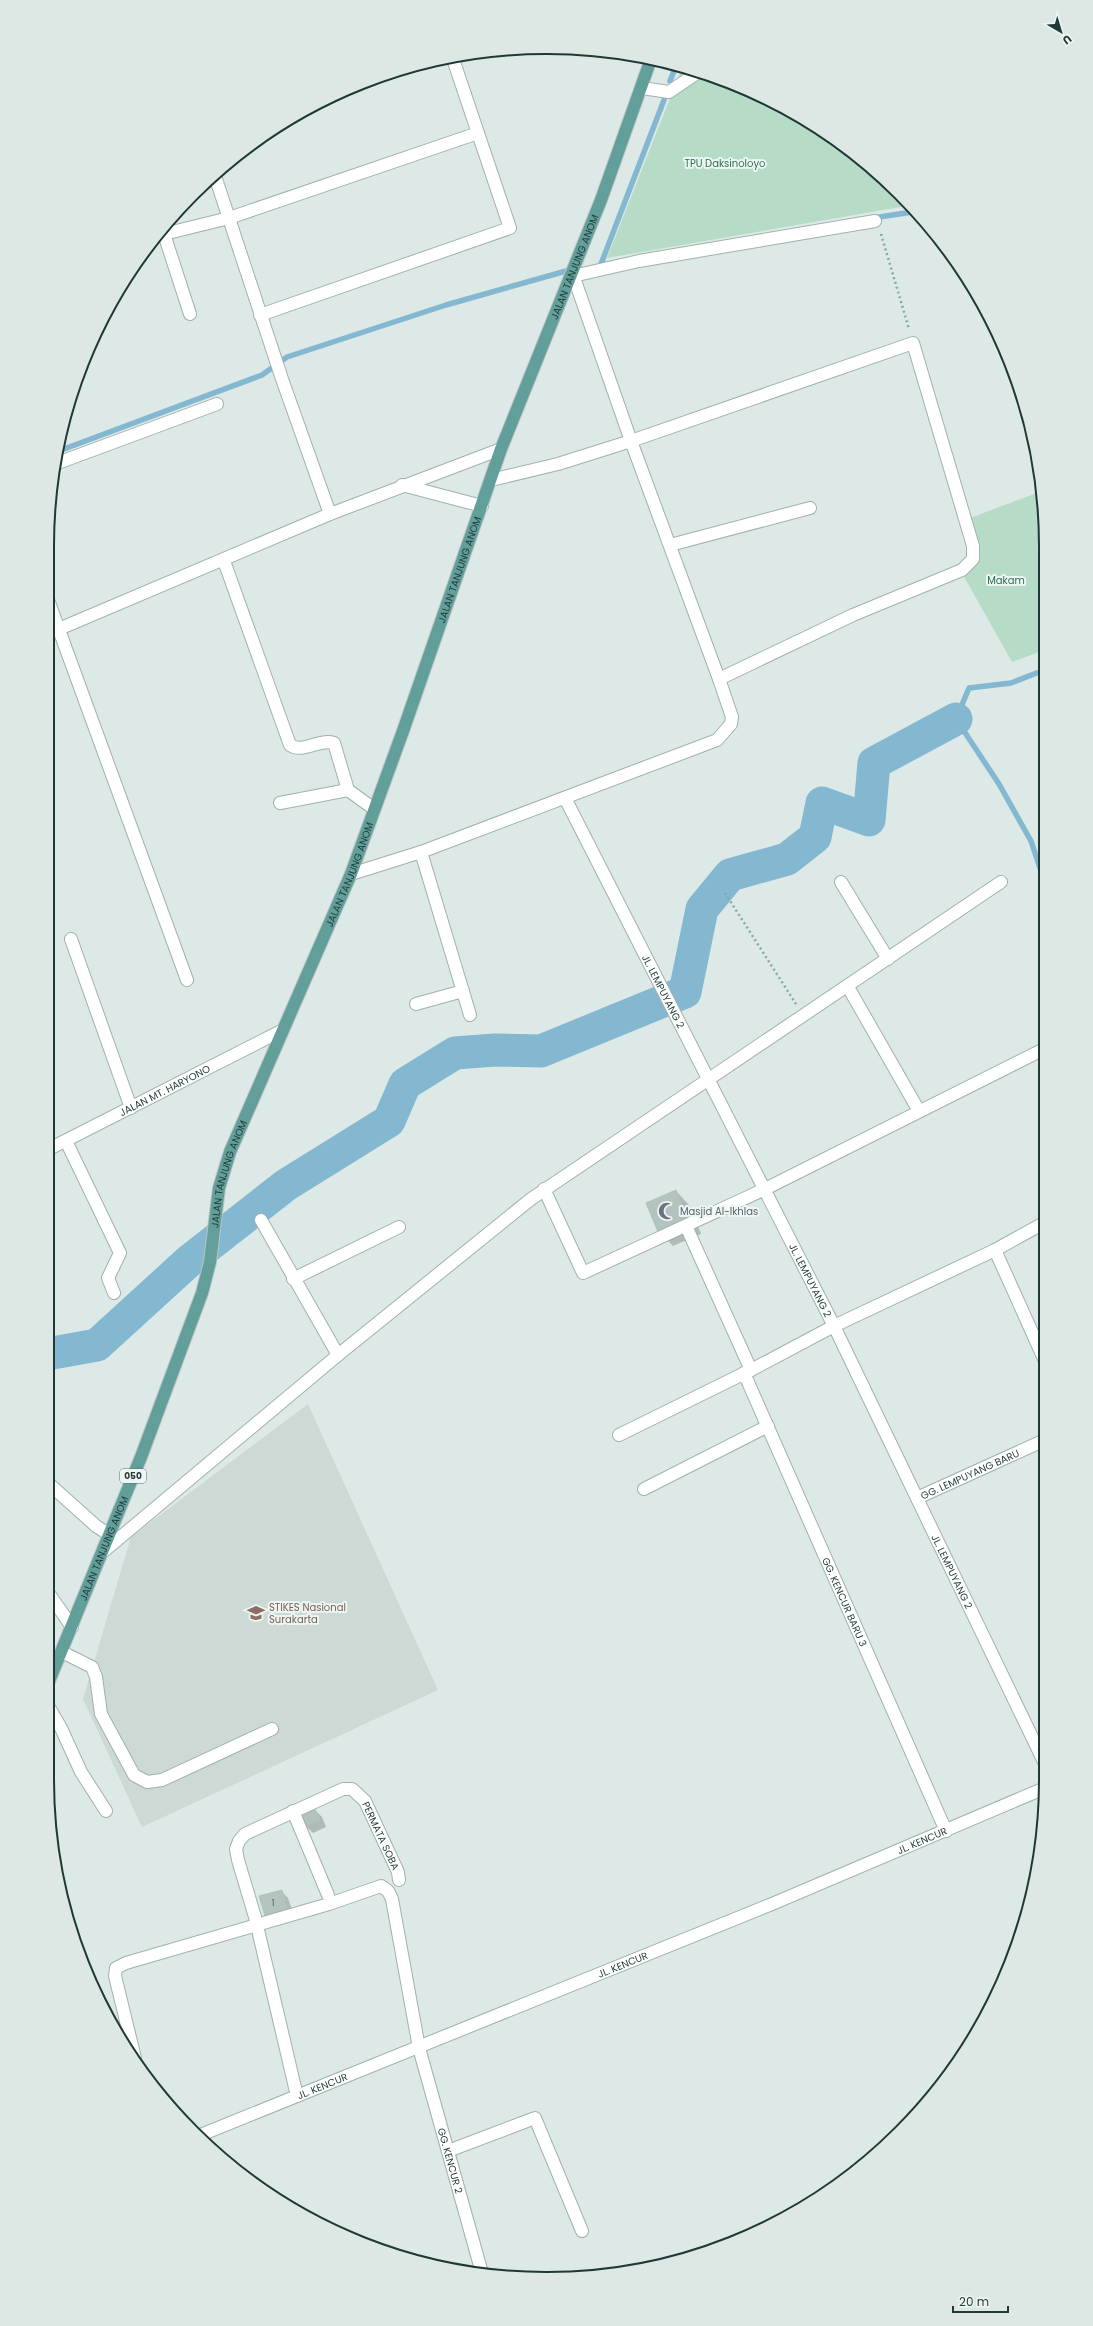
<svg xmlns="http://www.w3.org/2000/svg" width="1093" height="2326" viewBox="0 0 1093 2326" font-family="Poppins,sans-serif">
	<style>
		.built { fill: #ccd9d5 }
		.green { fill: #b6dbc6 }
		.shadow { fill: #0003 }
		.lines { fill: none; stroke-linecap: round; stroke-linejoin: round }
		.stream { stroke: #84b7d0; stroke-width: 5.5 }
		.river { stroke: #84b7d0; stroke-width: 33 }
		.building { fill: #b3c4bf; stroke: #b0c3be }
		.minor-casing { stroke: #a0b1ae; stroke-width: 14 }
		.major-casing { stroke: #bcc4c3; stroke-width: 14 }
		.path { stroke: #7eada6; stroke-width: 2.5; stroke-dasharray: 2 3; stroke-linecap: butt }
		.minor { stroke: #fff; stroke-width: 12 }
		.major { stroke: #629f9a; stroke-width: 12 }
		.labels { text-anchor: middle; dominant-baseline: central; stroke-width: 4; stroke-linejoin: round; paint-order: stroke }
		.number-label { font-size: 8px; fill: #445c58 }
		.shield { fill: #eef6f3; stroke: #5d726f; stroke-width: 1 }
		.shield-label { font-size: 9px; font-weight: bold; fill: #1f3936 }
		.park-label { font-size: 10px; fill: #2a6f50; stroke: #eef6f3 }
		.street-label { font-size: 10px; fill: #1f3936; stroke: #eef6f3 }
		.worship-label { font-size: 10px; fill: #5b616d; stroke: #eef6f3; text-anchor: start }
		.education-label { font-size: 10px; fill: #785e54; stroke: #eef6f3; text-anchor: start }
		.rim { fill: none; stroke: #1f3936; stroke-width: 2 }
	</style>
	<rect width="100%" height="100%" fill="#dde9e6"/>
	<polygon class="built" points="308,1404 438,1690 142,1827 83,1699 131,1537"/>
	<g class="green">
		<polygon points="682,68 737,85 850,150 906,206 607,258"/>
		<polygon points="1034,494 1042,505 1042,651 1012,662 962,573 969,568 970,518"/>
	</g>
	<g class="shadow">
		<polygon points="676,1191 690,1206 701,1234 673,1246 659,1231"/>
		<polygon points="315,1810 322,1817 326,1827 313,1833 306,1826 302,1815"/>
		<polygon points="281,1891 288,1898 294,1916 273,1922 266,1915"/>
	</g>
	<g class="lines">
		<g class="stream">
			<polyline points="670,81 676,66"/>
			<polyline points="873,218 912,212"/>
			<polyline points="601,264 664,100"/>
			<polyline points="56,452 262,375 287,357 446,305 566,271"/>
			<polyline points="1042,671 1011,683 969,688 956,719 999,784 1031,841 1043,877"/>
		</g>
		<polyline class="river" points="47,1354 97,1345 189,1261 286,1185 389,1121 405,1084 455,1053 495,1050 541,1051 685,992 702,909 730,875 787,859 815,837 822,803 869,820 874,763 956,719"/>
	</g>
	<g class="building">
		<polygon points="676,1190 688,1220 658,1232 646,1203"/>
		<polygon points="315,1809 320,1820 305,1826 300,1814"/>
		<polygon points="282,1890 287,1909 265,1916 259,1896"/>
	</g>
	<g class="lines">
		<g class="minor-casing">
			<g id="minor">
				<polyline points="642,88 669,92 697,73"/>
				<polyline points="215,176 282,379 330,514"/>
				<polyline points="163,230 164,234 229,218 478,133"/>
				<polyline points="164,234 190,314"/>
				<polyline points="573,276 639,261 875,221"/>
				<polyline points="260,315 510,228 452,56"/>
				<polyline points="55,464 217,404"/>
				<polyline points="491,480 558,464 631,441 913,343 973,546 973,559 962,570 853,615 719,679"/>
				<polyline points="402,485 482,506"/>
				<polyline points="670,545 810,508"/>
				<path d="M224,561L290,745C303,754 319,738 334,743L348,790L374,809"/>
				<polyline points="47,597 187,980"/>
				<polyline points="47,634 330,514 501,449"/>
				<path id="s1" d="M565,798L834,1326L1046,1766"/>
				<polyline points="280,803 348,790"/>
				<polyline points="421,852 470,1015"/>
				<polyline points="351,874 421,852 717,740 731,724 732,717 719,679 631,441 572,272"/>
				<polyline points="841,882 888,959"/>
				<polyline points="71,939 131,1108"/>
				<polyline points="848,987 919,1111"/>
				<polyline points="416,1004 463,991"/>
				<polyline points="66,1141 120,1253 108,1278 114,1293"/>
				<path id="s2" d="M47,1150L283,1030"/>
				<polyline points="544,1189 583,1273 765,1189 1044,1049"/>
				<polyline points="261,1220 338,1355"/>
				<polyline points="686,1226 751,1370"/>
				<polyline points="995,1250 1045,1361"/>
				<polyline points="293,1279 399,1227"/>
				<path id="s3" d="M744,1373L946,1831"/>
				<polyline points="619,1435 751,1370 834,1326 995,1250 1044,1223"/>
				<polyline points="47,1482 96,1526 110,1535"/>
				<polyline points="644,1489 768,1426"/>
				<path id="s4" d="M917,1498L1045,1440"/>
				<polyline points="104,1551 338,1355 531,1199 1001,882"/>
				<polyline points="47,1591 72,1627"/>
				<polyline points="62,1652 92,1667 96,1677 101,1714 134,1775 147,1782 162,1780 272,1729"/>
				<polyline points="47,1704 61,1728 81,1772 106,1811"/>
				<polyline points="293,1811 328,1895"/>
				<path id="s5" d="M135,2058L115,1976L116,1968L126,1963L329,1904L381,1886L388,1891L392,1899L419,2048L482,2273"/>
				<path id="s6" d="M297,2096L255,1917L238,1860L236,1849L239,1841L245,1834L343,1789H352L365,1801L398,1872L399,1880"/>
				<path id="s7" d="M198,2136L772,1904L1045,1788"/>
				<polyline points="448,2151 535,2118 582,2231"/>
			</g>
		</g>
		<g class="major-casing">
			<g id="major">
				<path id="s8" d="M47,1686L141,1457L202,1293L210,1262L219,1188L230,1152L351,874L403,731L501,449L601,200L651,59"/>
			</g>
		</g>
		<g class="path">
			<polyline points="881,234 909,329"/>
			<polyline points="725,893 796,1004"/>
		</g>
		<use href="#minor" class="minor"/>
		<use href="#major" class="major"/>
	</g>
	<defs>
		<g id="mosque-bare" transform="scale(1.38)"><path d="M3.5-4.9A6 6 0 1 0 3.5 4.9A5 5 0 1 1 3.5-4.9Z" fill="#6b7280" stroke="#eef6f3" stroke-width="2.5" paint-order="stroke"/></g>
		<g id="university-bare" transform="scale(1.38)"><path d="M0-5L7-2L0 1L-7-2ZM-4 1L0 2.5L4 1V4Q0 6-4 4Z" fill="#8d6e63" stroke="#eef6f3" stroke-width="2.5" paint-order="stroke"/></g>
	</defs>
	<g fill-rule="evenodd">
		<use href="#mosque-bare" x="667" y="1211"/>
		<use href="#university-bare" x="256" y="1613"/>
	</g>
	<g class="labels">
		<g class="number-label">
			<text x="273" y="1903">1</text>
		</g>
		<rect class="shield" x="120" y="1469" width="26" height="14" rx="3"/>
		<g class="shield-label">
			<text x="133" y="1476">050</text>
		</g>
		<g class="park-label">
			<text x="725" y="163">TPU Daksinoloyo</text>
			<text x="1006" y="580">Makam</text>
		</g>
		<g class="street-label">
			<text stroke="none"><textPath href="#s8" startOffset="1517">JALAN TANJUNG ANOM</textPath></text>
			<text stroke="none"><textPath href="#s8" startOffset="1193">JALAN TANJUNG ANOM</textPath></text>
			<text stroke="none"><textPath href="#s8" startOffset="869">JALAN TANJUNG ANOM</textPath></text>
			<text stroke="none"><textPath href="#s1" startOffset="217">JL. LEMPUYANG 2</textPath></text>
			<text stroke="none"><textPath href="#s2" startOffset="132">JALAN MT. HARYONO</textPath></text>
			<text stroke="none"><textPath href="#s8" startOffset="545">JALAN TANJUNG ANOM</textPath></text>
			<text stroke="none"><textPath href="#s1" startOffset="541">JL. LEMPUYANG 2</textPath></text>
			<text stroke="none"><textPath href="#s4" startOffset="58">GG. LEMPUYANG BARU</textPath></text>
			<text stroke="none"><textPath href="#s8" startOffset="149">JALAN TANJUNG ANOM</textPath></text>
			<text stroke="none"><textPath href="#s1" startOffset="865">JL. LEMPUYANG 2</textPath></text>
			<text stroke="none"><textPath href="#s3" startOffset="250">GG. KENCUR BARU 3</textPath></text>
			<text stroke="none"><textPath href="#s6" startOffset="445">PERMATA SOBA</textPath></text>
			<text stroke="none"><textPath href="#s7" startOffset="782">JL. KENCUR</textPath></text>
			<text stroke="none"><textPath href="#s7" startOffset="458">JL. KENCUR</textPath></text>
			<text stroke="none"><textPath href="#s7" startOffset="134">JL. KENCUR</textPath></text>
			<text stroke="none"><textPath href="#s5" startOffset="656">GG. KENCUR 2</textPath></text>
		</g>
		<g class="worship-label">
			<text x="680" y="1211">Masjid Al-Ikhlas</text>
		</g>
		<g class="education-label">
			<text x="269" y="1607">STIKES Nasional<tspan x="269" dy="12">Surakarta</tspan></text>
		</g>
	</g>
	<path d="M0 0H1093V2326H0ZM546 54H547A492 492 0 0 1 1039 546V1780A492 492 0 0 1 547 2272H546A492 492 0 0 1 54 1780V546A492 492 0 0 1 546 54Z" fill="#dde7e4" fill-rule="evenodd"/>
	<path class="rim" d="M546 54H547A492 492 0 0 1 1039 546V1780A492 492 0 0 1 547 2272H546A492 492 0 0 1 54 1780V546A492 492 0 0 1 546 54Z"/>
	<g transform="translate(1061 32) rotate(142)" stroke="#eef6f3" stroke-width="3" paint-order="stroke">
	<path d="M0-3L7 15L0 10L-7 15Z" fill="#1f3936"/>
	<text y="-6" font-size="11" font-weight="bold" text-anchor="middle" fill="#1f3936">U</text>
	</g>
	<path d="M953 2306v6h55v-6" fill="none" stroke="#1f3936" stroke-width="2"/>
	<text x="959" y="2306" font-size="12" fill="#1f3936" stroke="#eef6f3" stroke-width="3" paint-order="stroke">20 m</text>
</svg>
